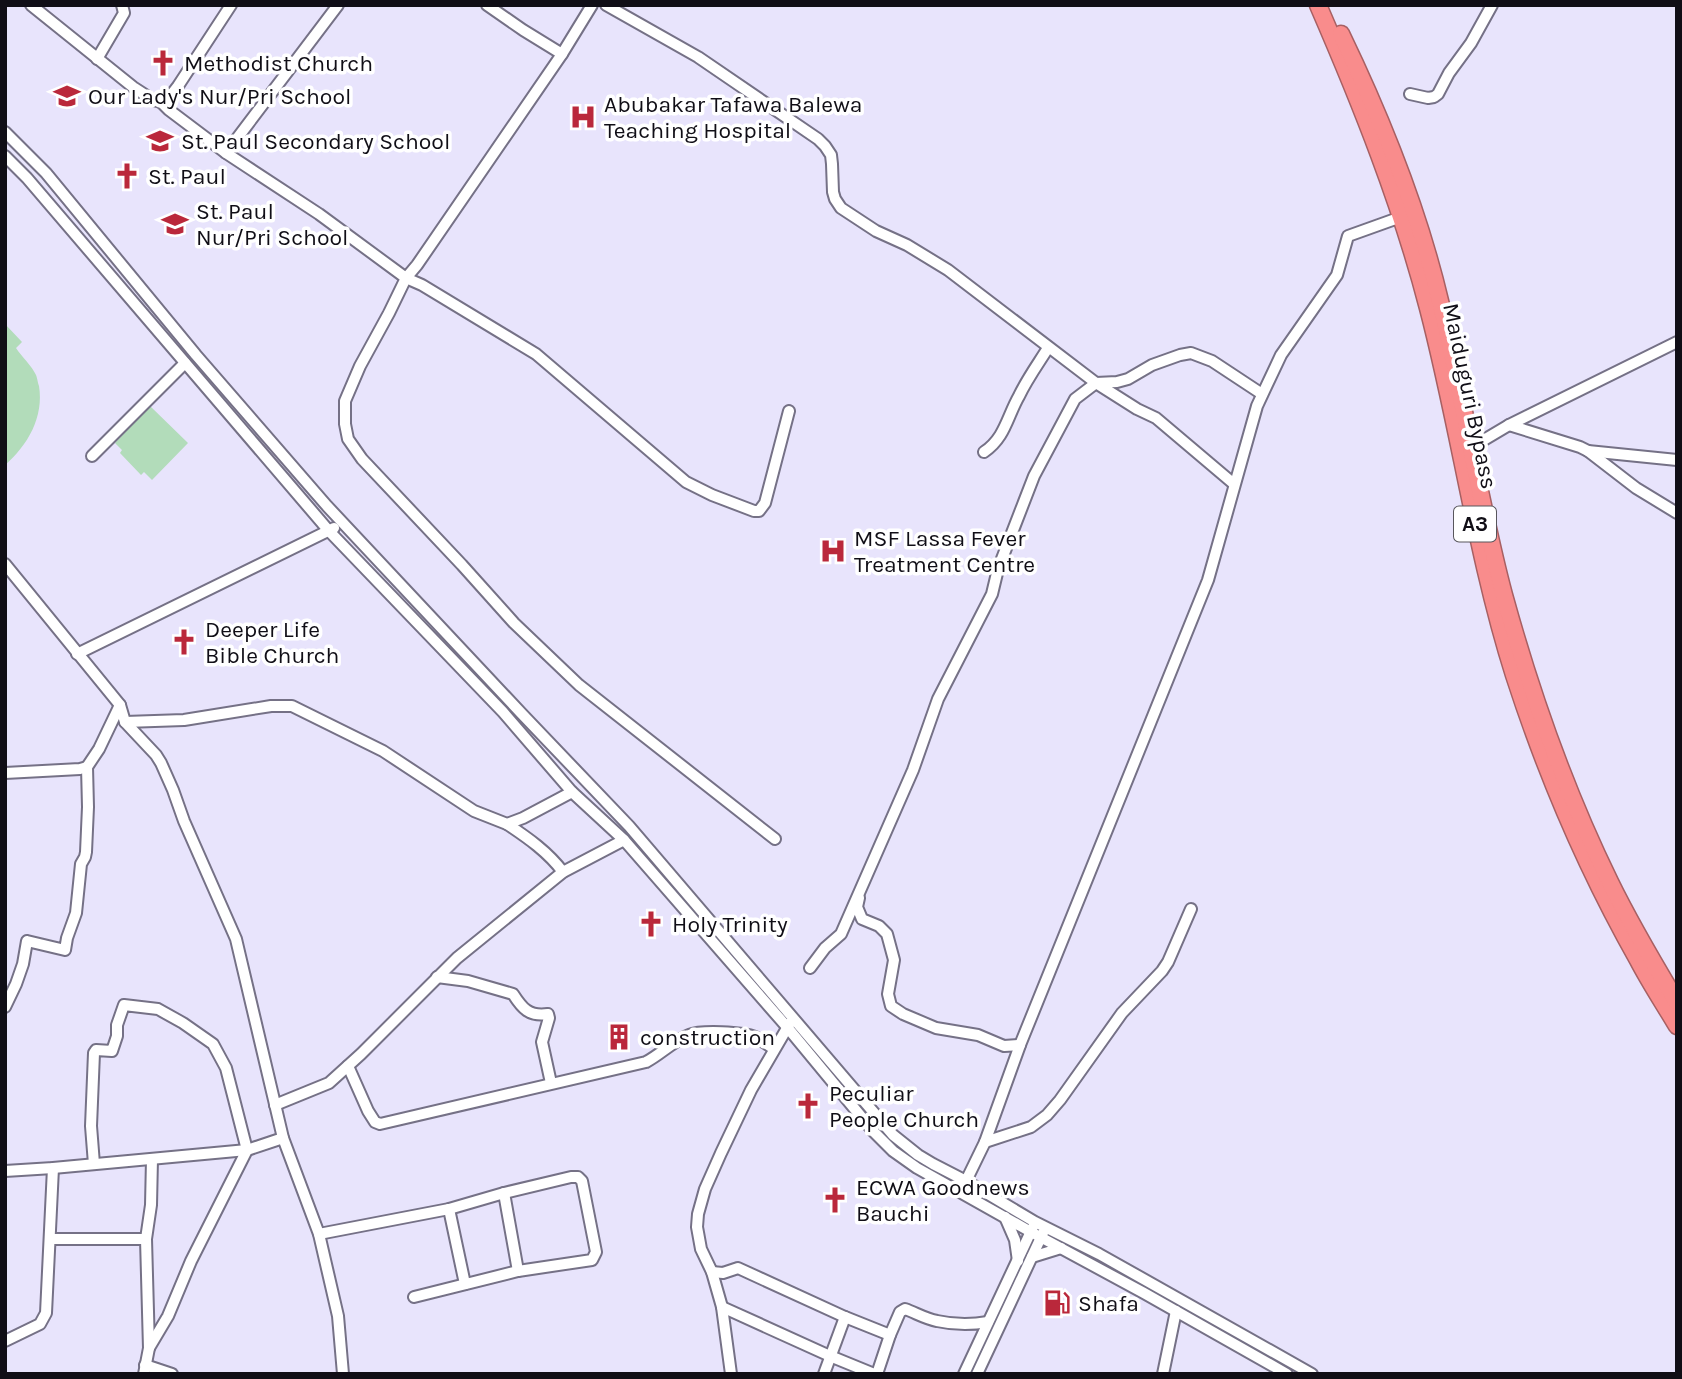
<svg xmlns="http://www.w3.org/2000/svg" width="1682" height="1379" viewBox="0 0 1682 1379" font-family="Karla,sans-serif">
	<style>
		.pitch { fill: #b2dcba }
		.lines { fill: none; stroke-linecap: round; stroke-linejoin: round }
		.minor-casing { stroke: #757186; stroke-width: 14 }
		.highway-casing { stroke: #a76063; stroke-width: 19 }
		.minor { stroke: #fff; stroke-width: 10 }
		.highway { stroke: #f98c8c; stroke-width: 16 }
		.labels { text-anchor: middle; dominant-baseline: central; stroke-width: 7; stroke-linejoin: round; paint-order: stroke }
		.shield { fill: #fff; stroke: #58565c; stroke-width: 2 }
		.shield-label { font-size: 21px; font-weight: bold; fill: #100e16 }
		.poi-label { font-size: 23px; fill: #100e16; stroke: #fff; text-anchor: start }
		.street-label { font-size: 23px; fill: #100e16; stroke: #fff }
	</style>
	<rect width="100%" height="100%" fill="#e8e4fc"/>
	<g class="pitch">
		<path d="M5,324L22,342L16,348C22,357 32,366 36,375C37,377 38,384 39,386C44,417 28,445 5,465Z"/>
		<polygon points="150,406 188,443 152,480 144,472 141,475 120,453 122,450 115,443"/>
	</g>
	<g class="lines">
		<g class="minor-casing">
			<g id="minor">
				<polyline points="31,5 133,87 153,100 161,102 168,99 178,86 231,5"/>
				<polyline points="487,5 523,30 562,54"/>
				<polyline points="592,5 562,54 417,265 406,278 389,313 360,366 345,401 345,424 348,439 362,459 462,565 514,623 579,685 775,839"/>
				<polyline points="606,5 698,57 818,139 825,146 831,155 832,164 833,192 835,199 841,208 876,231 907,245 948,270 1096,383 1137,409 1156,418 1234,484"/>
				<polyline points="97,59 124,13 122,5"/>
				<polyline points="1410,94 1428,98 1434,97 1438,94 1449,73 1471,43 1492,5"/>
				<polyline points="161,102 169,110 226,153 319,214 406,278 422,285 536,354 686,482 712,495 754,511 759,511 765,503 789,411"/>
				<polyline points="5,132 46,173 196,355 327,506 522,714 629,826 893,1135 918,1155 933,1164 966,1181 1035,1222 1099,1254 1312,1374"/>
				<polyline points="226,153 338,5"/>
				<polyline points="5,156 27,178 329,531 503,712 572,792 624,840 787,1027 873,1131 893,1151 917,1168 1031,1232 1144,1293 1287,1374"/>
				<polyline points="1509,425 1580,447 1588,451 1636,488 1677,513"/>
				<polyline points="1466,448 1472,447 1509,425 1677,342"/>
				<polyline points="1588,451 1677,460"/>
				<path d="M984,452C1005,438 1007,417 1019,396C1027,379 1038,364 1048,348"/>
				<polyline points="92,456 185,363"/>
				<polyline points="5,564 120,705 125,722 156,755 161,763 173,790 184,821 236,939 283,1138 319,1234 338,1316 343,1374"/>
				<polyline points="77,654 334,528"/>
				<polyline points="125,722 184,720 271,706 292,706 383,751 474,811 507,824 523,818 572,792"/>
				<polyline points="5,773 80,769 87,767"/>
				<path d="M507,824C528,838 548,852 563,872"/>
				<polyline points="859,898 857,907 862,919 879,926 887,934 894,960 888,994 891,1006 903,1014 936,1028 978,1035 1004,1046 1020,1045"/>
				<polyline points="810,968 825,948 841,934 913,770 938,699 992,594 998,569 1034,476 1075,399 1096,383 1117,382 1128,379 1152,365 1180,355 1191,353 1212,361 1262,394"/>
				<path d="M437,977L468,981L513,994C522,1008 529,1017 548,1014L549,1018L542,1042L551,1083"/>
				<polyline points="5,1007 16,984 23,964 27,941 65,950 67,938 76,913 81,864 85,857 86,852 88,807 87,767 99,749 120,705"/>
				<path d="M348,1066L368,1111L375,1122L380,1124L646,1062C661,1054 673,1041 689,1035C701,1030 743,1032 755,1037C762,1040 768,1045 774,1049"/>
				<polyline points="275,1105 329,1083 361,1054 457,958 563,872 624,840"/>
				<polyline points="985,1142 1031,1127 1047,1115 1060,1100 1122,1013 1162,971 1168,962 1191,909"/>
				<polyline points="94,1164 91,1126 94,1053 96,1050 112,1051 117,1036 117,1025 124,1005 158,1009 183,1023 213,1044 226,1068 247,1150 191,1261 168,1316 149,1348"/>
				<polyline points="5,1171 53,1168 247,1150 283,1138"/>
				<polyline points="966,1181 985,1142 1020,1045 1208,580 1257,406 1281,355 1337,275 1348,236 1401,217"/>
				<polyline points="504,1193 518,1271"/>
				<polyline points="449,1209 465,1284"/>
				<polyline points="1005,1217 1015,1240 1018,1261"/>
				<polyline points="319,1234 449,1209 504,1193 571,1177 578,1177 582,1181 596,1252 592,1260 518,1271 414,1297"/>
				<polyline points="50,1239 146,1239"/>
				<polyline points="1032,1257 1061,1248"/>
				<polyline points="712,1272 723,1273 738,1268 845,1317 890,1335"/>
				<polyline points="722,1307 830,1356 874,1374"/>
				<polyline points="5,1341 40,1324 46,1313 53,1168"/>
				<polyline points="145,1365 172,1374"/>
				<polyline points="144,1374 149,1348 146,1239 151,1205 152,1159"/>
				<polyline points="731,1374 722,1307 712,1272 701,1249 697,1227 698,1214 705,1189 721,1153 751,1090 790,1023"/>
				<polyline points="824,1374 845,1317"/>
				<path d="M877,1374L890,1335L900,1312L905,1309C916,1313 926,1319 937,1321C955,1325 971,1325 988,1322"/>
				<polyline points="964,1374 1033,1227"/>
				<polyline points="977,1374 1043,1233"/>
				<polyline points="1163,1374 1176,1311"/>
			</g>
		</g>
		<g class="highway-casing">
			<g id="highway">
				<path d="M1318,5C1361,104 1401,204 1428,308C1460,430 1476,555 1514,675C1546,774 1587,870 1638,960C1650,983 1664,1004 1677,1026"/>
				<path d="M1341,34C1382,119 1418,208 1440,301C1464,398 1478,498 1504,595C1531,693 1565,790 1610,882C1630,923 1653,962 1677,1002"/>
			</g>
		</g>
		<use href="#minor" class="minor"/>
		<use href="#highway" class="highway"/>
	</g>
	<defs>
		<g id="church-bare" transform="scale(2.1)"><path d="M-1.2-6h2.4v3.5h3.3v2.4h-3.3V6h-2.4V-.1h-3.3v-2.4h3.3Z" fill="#ba283b" stroke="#fff" stroke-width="2.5" paint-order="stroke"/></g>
		<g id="school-bare" transform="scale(2.1)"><path d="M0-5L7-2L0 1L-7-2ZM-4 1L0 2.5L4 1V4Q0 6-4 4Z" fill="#ba283b" stroke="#fff" stroke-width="2.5" paint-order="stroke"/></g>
		<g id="hospital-bare" transform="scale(2.1)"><path d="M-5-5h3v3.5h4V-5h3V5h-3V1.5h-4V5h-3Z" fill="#ba283b" stroke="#fff" stroke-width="2.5" paint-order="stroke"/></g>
		<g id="building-bare" transform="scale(2.1)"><path d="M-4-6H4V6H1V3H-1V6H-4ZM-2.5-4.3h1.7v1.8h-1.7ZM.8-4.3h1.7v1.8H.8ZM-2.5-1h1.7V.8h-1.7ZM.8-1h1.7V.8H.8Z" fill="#ba283b" stroke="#fff" stroke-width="2.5" paint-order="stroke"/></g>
		<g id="fuel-bare" transform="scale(2.1)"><path d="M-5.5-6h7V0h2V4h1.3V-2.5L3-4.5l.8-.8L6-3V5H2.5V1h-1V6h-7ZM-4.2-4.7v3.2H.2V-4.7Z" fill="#ba283b" stroke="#fff" stroke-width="2.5" paint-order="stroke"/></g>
	</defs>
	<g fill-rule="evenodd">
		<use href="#church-bare" x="163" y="63"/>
		<use href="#school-bare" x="67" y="96"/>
		<use href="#hospital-bare" x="583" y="117"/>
		<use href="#school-bare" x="160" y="141"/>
		<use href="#church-bare" x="127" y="176"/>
		<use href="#school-bare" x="175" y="224"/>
		<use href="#hospital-bare" x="833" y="551"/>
		<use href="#church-bare" x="184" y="642"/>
		<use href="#church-bare" x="651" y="924"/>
		<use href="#building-bare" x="619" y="1037"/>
		<use href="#church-bare" x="808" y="1106"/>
		<use href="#church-bare" x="835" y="1200"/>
		<use href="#fuel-bare" x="1057" y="1303"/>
	</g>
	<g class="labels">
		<rect class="shield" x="1454" y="506.5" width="42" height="35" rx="5"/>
		<g class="shield-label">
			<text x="1475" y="524">A3</text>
		</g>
		<g class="poi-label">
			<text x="184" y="63">Methodist Church</text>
			<text x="88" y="96">Our Lady's Nur/Pri School</text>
			<text x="604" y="104">Abubakar Tafawa Balewa<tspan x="604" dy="26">Teaching Hospital</tspan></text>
			<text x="181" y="141">St. Paul Secondary School</text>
			<text x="148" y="176">St. Paul</text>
			<text x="196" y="211">St. Paul<tspan x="196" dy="26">Nur/Pri School</tspan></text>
			<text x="854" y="538">MSF Lassa Fever<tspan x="854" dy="26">Treatment Centre</tspan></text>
			<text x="205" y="629">Deeper Life<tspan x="205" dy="26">Bible Church</tspan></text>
			<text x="672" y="924">Holy Trinity</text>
			<text x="640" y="1037">construction</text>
			<text x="829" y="1093">Peculiar<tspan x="829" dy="26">People Church</tspan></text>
			<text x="856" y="1187">ECWA Goodnews<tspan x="856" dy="26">Bauchi</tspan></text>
			<text x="1078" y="1303">Shafa</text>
		</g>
		<g class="street-label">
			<text transform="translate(1470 396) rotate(78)">Maiduguri Bypass</text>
		</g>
	</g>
	<rect width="1682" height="1379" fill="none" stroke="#100e16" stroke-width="14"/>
</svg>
